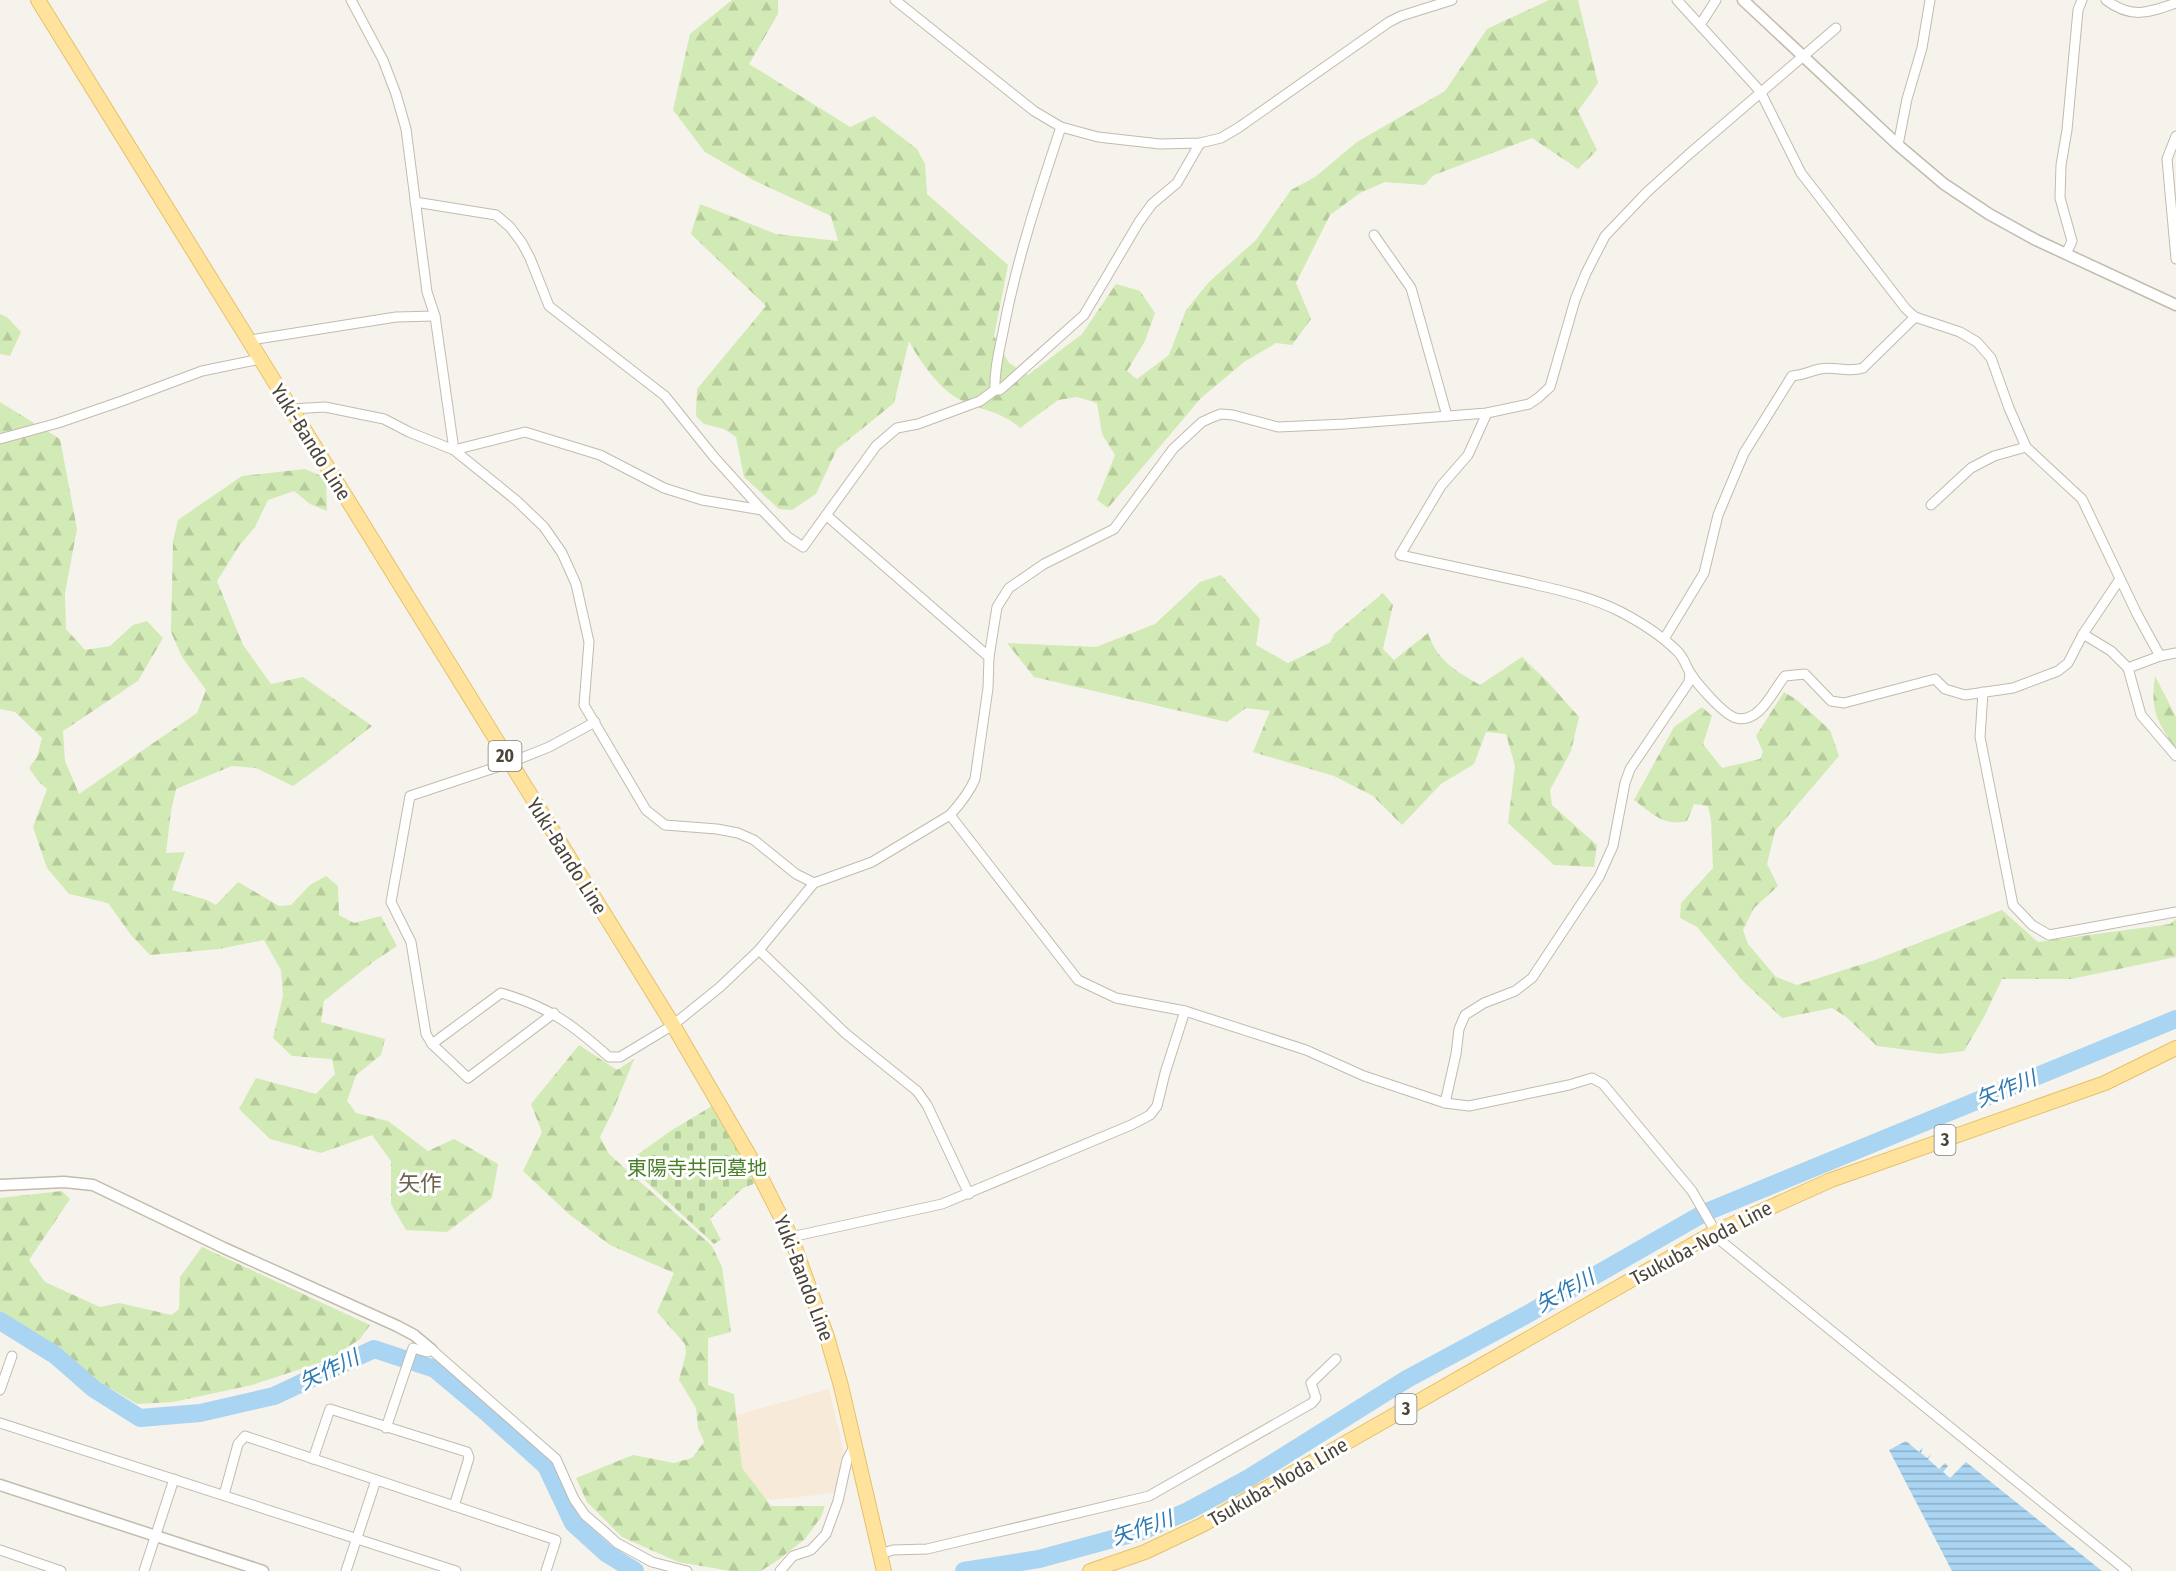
<svg xmlns="http://www.w3.org/2000/svg" width="2176" height="1571" viewBox="0 0 2176 1571" font-family="'Fira Sans Condensed','Noto Sans JP',sans-serif">
	<style>
		.commercial { fill: #f7ead8 }
		.forest { fill: url(#forest-firs) }
		.cemetery { fill: url(#cemetery-stones) }
		.water { fill: url(#water-rules) }
		.lines { fill: none; stroke-linecap: round; stroke-linejoin: round }
		.river { stroke: #a9d4f2; stroke-width: 18 }
		.minor-casing { stroke: #c2bbae; stroke-width: 11 }
		.tertiary-casing { stroke: #c2bbae; stroke-width: 13 }
		.primary-casing { stroke: #e6c16a; stroke-width: 16 }
		.minor { stroke: #fff; stroke-width: 9 }
		.tertiary { stroke: #fff; stroke-width: 10 }
		.primary { stroke: #ffe39c; stroke-width: 14 }
		.labels { text-anchor: middle; dominant-baseline: central; stroke-width: 6; stroke-linejoin: round; paint-order: stroke }
		.shield { fill: #fff; stroke: #817c74; stroke-width: 1.5 }
		.shield-label { font-size: 18px; font-weight: bold; fill: #4b4439 }
		.street-label { font-size: 20px; fill: #4b4439; stroke: #fff }
		.park-label { font-size: 20px; fill: #4a7f2a; stroke: #fff }
		.water-label { font-size: 21px; font-style: italic; fill: #2e7ab2; stroke: #fff }
		.quarter-label { font-size: 22px; fill: #6e6250; stroke: #fff }
	</style>
	<defs>
		<pattern id="forest-firs" width="22" height="20" patternUnits="userSpaceOnUse" patternTransform="scale(1.5)"><rect width="22" height="20" fill="#d2eab5"/><path d="M5 1l3.5 6h-7zM16 11l3.5 6h-7z" fill="#b6ca9c"/></pattern>
		<pattern id="cemetery-stones" width="16" height="16" patternUnits="userSpaceOnUse" patternTransform="scale(1.5)"><rect width="16" height="16" fill="#d2eab5"/><path d="M2 7V4a2 2 0 0 1 4 0v3zM10 15v-3a2 2 0 0 1 4 0v3z" fill="#b6ca9c"/></pattern>
		<pattern id="water-rules" width="6" height="5" patternUnits="userSpaceOnUse" patternTransform="scale(1.5)"><rect width="6" height="5" fill="#a9d4f2"/><path d="M0 2.5h6" fill="none" stroke="#8caec5"/></pattern>
	</defs>
	<rect width="100%" height="100%" fill="#f6f3ec"/>
	<polygon class="commercial" points="829,1389 845,1456 835,1493 745,1503 727,1418"/>
	<g class="forest">
		<path d="M732,0H778V14L749,64L850,127L874,116L917,149L925,164L927,194L1008,265L994,336L1009,363L1028,375L1082,334L1116,284L1140,291L1155,313L1145,341L1127,371L1137,379L1169,355L1186,310L1209,282L1256,240L1291,190L1315,177L1357,142L1445,91L1487,29L1549,0H1578L1598,83L1578,111L1597,150L1578,169L1532,138L1434,175L1424,185L1385,182L1360,193L1330,215L1296,283L1311,319L1292,345L1276,343L1244,362L1201,398L1108,508L1097,500L1115,455L1102,434L1097,403L1077,397L1058,400L1020,428C1003,411 977,410 957,398C939,388 918,359 909,341L894,403L837,449L816,494L792,510L779,509L744,477L736,437L724,429L704,424L696,416L697,389L766,306L691,234L700,204L776,234L838,241L831,216L755,181L705,152L673,110L690,34Z"/>
		<polygon points="0,314 7,317 21,332 10,356 0,354"/>
		<polygon points="0,402 60,439 77,529 65,593 66,629 85,650 110,646 133,625 147,621 163,638 138,681 63,731 65,761 79,794 197,713 206,690 182,657 171,632 173,541 178,520 242,476 305,469 326,478 327,511 310,504 294,491 268,500 255,527 239,546 217,581 243,645 271,684 303,677 372,726 325,763 293,786 256,768 232,766 176,789 171,811 166,853 185,852 172,890 207,900 216,905 238,882 279,906 291,905 310,885 326,876 338,886 339,915 354,923 381,916 397,946 373,962 324,1001 321,1022 385,1039 381,1055 356,1075 347,1101 356,1113 388,1121 428,1151 454,1139 498,1164 492,1198 447,1232 406,1230 391,1204 391,1161 372,1135 321,1153 270,1139 239,1109 256,1078 316,1094 335,1074 332,1059 292,1056 273,1038 283,996 281,970 264,940 219,949 150,955 131,935 108,903 69,894 47,868 33,827 47,789 38,781 29,768 37,757 42,738 15,712 0,709"/>
		<path d="M1221,575L1260,619L1256,645L1288,663L1331,642L1334,634L1383,593L1393,605L1383,649L1394,660L1428,633C1438,662 1455,670 1480,685L1522,657L1547,681L1579,717L1571,751L1550,790L1552,805L1597,845L1594,867L1554,865L1508,823L1515,766L1506,734L1486,732L1474,764L1441,784L1402,825L1373,796L1334,776L1253,752L1270,711L1246,708L1227,722L1034,677L1007,643L1096,647L1155,624L1200,582Z"/>
		<path d="M2155,676L2176,717V749C2157,722 2150,710 2155,676Z"/>
		<path d="M1784,692L1797,700L1830,730L1839,756L1775,831L1767,864L1778,886L1754,908L1743,930L1748,944L1776,977L1797,985L1875,960L2002,910L2038,942L2170,924L2176,919V957L2071,979H2002L1984,1017L1964,1051L1940,1054L1877,1046L1845,1016L1832,1008L1782,1018L1744,982L1697,927L1680,918L1681,903L1713,868L1711,820L1708,806L1694,804L1687,821C1665,827 1651,813 1634,800L1674,727L1702,707L1712,716L1703,744L1722,768L1760,759L1763,752L1756,736Z"/>
		<polygon points="579,1045 617,1070 634,1059 613,1111 600,1137 609,1154 712,1246 722,1267 731,1332 708,1338 708,1385 734,1394 742,1468 771,1506 825,1506 821,1517 805,1539 778,1560 761,1571 731,1571 678,1562 622,1537 587,1502 576,1478 633,1455 674,1463 692,1458 704,1442 698,1428 696,1408 679,1380 686,1353 685,1344 657,1312 674,1273 610,1245 570,1215 523,1171 542,1132 531,1104"/>
		<polygon points="62,1191 70,1199 29,1260 45,1282 100,1307 119,1303 172,1315 179,1309 180,1277 202,1247 370,1325 360,1339 328,1360 252,1385 173,1402 137,1404 96,1380 0,1315 0,1198"/>
	</g>
	<polygon class="cemetery" points="712,1106 756,1183 743,1188 710,1219 721,1240 714,1244 626,1163 669,1132"/>
	<polygon class="water" points="1906,1441 1919,1452 1923,1447 1921,1453 1927,1458 1932,1454 1928,1459 1939,1469 1945,1463 1948,1466 1943,1472 1950,1478 1966,1462 2102,1571 1952,1571 1889,1450"/>
	<g class="lines">
		<g class="river">
			<polyline points="0,1321 55,1355 94,1389 140,1418 200,1413 274,1396 374,1349 435,1369 485,1411 546,1466 573,1523 606,1553 635,1571"/>
			<polyline points="964,1571 1039,1559 1142,1531 1188,1511 1249,1478 1407,1379 1526,1315 1704,1213 2176,1019"/>
		</g>
		<g class="minor-casing">
			<g id="minor">
				<polyline points="351,0 383,60 396,94 406,129 427,292 435,316 454,450"/>
				<polyline points="895,0 1034,111 1061,127 1098,137 1160,144 1200,143 1221,138 1238,128 1389,22 1401,16 1452,0"/>
				<polyline points="1677,0 1760,91 1801,173 1906,309 1915,317 1960,332 1977,342 1991,358 2009,408 2026,447 2082,499 2137,614 2160,656"/>
				<path d="M2106,0C2131,19 2148,13 2176,3"/>
				<polyline points="1700,25 1716,0"/>
				<polyline points="2176,136 2167,159 2176,259"/>
				<polyline points="1898,145 1907,99 1922,48 1930,0"/>
				<polyline points="415,202 496,215 510,227 522,243 530,258 549,306 665,396 714,457 762,510 788,537 803,547 876,446 897,428 918,424 980,401 995,390 1000,390 1084,315 1139,222 1152,204 1177,183 1200,143"/>
				<polyline points="1374,235 1411,288 1447,416"/>
				<polyline points="2066,254 2072,241 2060,198 2061,165 2067,130 2078,10 2082,0"/>
				<polyline points="249,342 257,339 396,317 435,316"/>
				<path d="M995,390C994,369 1000,348 1004,327C1017,259 1039,193 1061,127"/>
				<polyline points="291,409 325,407 384,419 409,432 454,450 517,501 544,527 562,553 576,584 589,642 584,705 646,810 665,825 717,829 738,833 754,840 796,874 814,883"/>
				<path d="M1487,413L1468,455L1441,486L1400,555C1440,564 1480,572 1520,581C1554,589 1590,596 1621,612C1640,622 1662,636 1677,651C1684,657 1686,667 1691,674C1698,685 1724,715 1736,718C1760,724 1773,690 1785,676L1805,674L1831,701L1844,703L1935,679L1945,689L1965,695L2013,688L2058,671L2068,663L2083,634L2120,579"/>
				<polyline points="0,439 58,423 122,401 202,371 260,359"/>
				<polyline points="454,450 525,432 600,455 664,488 702,500 762,510"/>
				<polyline points="1931,505 1971,468 1994,456 2026,447"/>
				<polyline points="826,515 989,657"/>
				<polyline points="2083,634 2111,651 2128,668 2160,656 2176,653"/>
				<path d="M1664,639L1704,573L1718,515L1744,453L1792,376C1805,375 1809,371 1820,369C1835,366 1848,373 1863,368L1915,317"/>
				<polyline points="2128,668 2141,715 2176,756"/>
				<polyline points="1983,692 1980,737 2013,905 2032,925 2049,935 2176,912"/>
				<polyline points="950,815 1078,980 1116,998 1185,1011 1306,1050 1364,1076 1445,1103 1469,1106 1569,1085 1592,1078 1603,1084 1692,1191 1721,1241 2127,1571"/>
				<polyline points="759,950 845,1033 917,1091 927,1105 969,1194"/>
				<polyline points="554,1013 468,1078 432,1044 426,1034 411,942 391,902 410,796 509,763 549,747 595,722"/>
				<path d="M432,1044L501,993C549,1007 572,1024 609,1057H620L673,1025L720,987L759,950L814,883L872,862L950,815C960,804 969,793 975,779L988,688L989,657L997,607L1009,588L1044,564L1114,529L1173,449L1202,422L1213,417L1221,414L1233,415L1278,427L1345,424L1487,413L1529,404L1538,398L1550,387L1575,300L1586,273L1605,236L1647,192L1688,155L1836,28"/>
				<polyline points="1445,1103 1456,1054 1459,1029 1465,1015 1484,1003 1515,991 1532,978 1599,877 1613,846 1625,783 1630,769 1689,682 1690,673"/>
				<polyline points="791,1237 942,1204 1131,1125 1150,1115 1157,1106 1165,1073 1185,1011"/>
				<polyline points="0,1390 12,1356"/>
				<polyline points="0,1423 456,1571"/>
				<polyline points="386,1428 413,1348 427,1352 432,1350 556,1459 574,1499 585,1515 606,1533 617,1543 652,1562 687,1571"/>
				<polyline points="313,1459 330,1409 467,1452 469,1458 454,1506"/>
				<polyline points="224,1495 238,1444 245,1436 556,1540 546,1571"/>
				<polyline points="0,1550 61,1571"/>
				<polyline points="880,1554 893,1550 927,1549 1149,1496 1312,1403 1316,1398 1311,1383 1336,1359"/>
				<polyline points="144,1571 174,1479"/>
				<polyline points="346,1571 376,1480"/>
				<polyline points="780,1571 793,1556 811,1550 826,1534 838,1501 847,1460 855,1445"/>
			</g>
		</g>
		<g class="tertiary-casing">
			<g id="tertiary">
				<polyline points="1743,0 1898,145 1944,184 1989,214 2036,240 2176,305"/>
				<polyline points="0,1185 64,1182 93,1185 224,1248 397,1326 414,1335 432,1350"/>
				<polyline points="0,1485 263,1571"/>
			</g>
		</g>
		<g class="primary-casing">
			<g id="primary">
				<polyline points="38,0 673,1025 753,1162 791,1237 827,1337 841,1386 884,1571"/>
				<polyline points="1090,1571 1145,1552 1202,1525 1715,1232 1831,1180 2105,1083 2176,1048"/>
			</g>
		</g>
		<use href="#minor" class="minor"/>
		<use href="#tertiary" class="tertiary"/>
		<use href="#primary" class="primary"/>
	</g>
	<g class="labels">
		<g class="shield">
			<rect x="488.5" y="741" width="33" height="30" rx="4.5"/>
			<rect x="1934.5" y="1125" width="21" height="30" rx="4.5"/>
			<rect x="1395.5" y="1394" width="21" height="30" rx="4.5"/>
		</g>
		<g class="shield-label">
			<text x="505" y="756">20</text>
			<text x="1945" y="1140">3</text>
			<text x="1406" y="1409">3</text>
		</g>
		<g class="street-label">
			<text transform="translate(311 442) rotate(58)">Yuki-Bando Line</text>
			<text transform="translate(567 856) rotate(58)">Yuki-Bando Line</text>
			<text transform="translate(1701 1243) rotate(-28)">Tsukuba-Noda Line</text>
			<text transform="translate(804 1278) rotate(69)">Yuki-Bando Line</text>
			<text transform="translate(1278 1482) rotate(-30)">Tsukuba-Noda Line</text>
		</g>
		<g class="park-label">
			<text x="697" y="1168">東陽寺共同墓地</text>
		</g>
		<g class="water-label">
			<text transform="translate(2006 1089) rotate(-22)">矢作川</text>
			<text transform="translate(1565 1291) rotate(-29)">矢作川</text>
			<text transform="translate(329 1370) rotate(-26)">矢作川</text>
			<text transform="translate(1142 1528) rotate(-19)">矢作川</text>
		</g>
		<g class="quarter-label">
			<text x="420" y="1183">矢作</text>
		</g>
	</g>
</svg>
